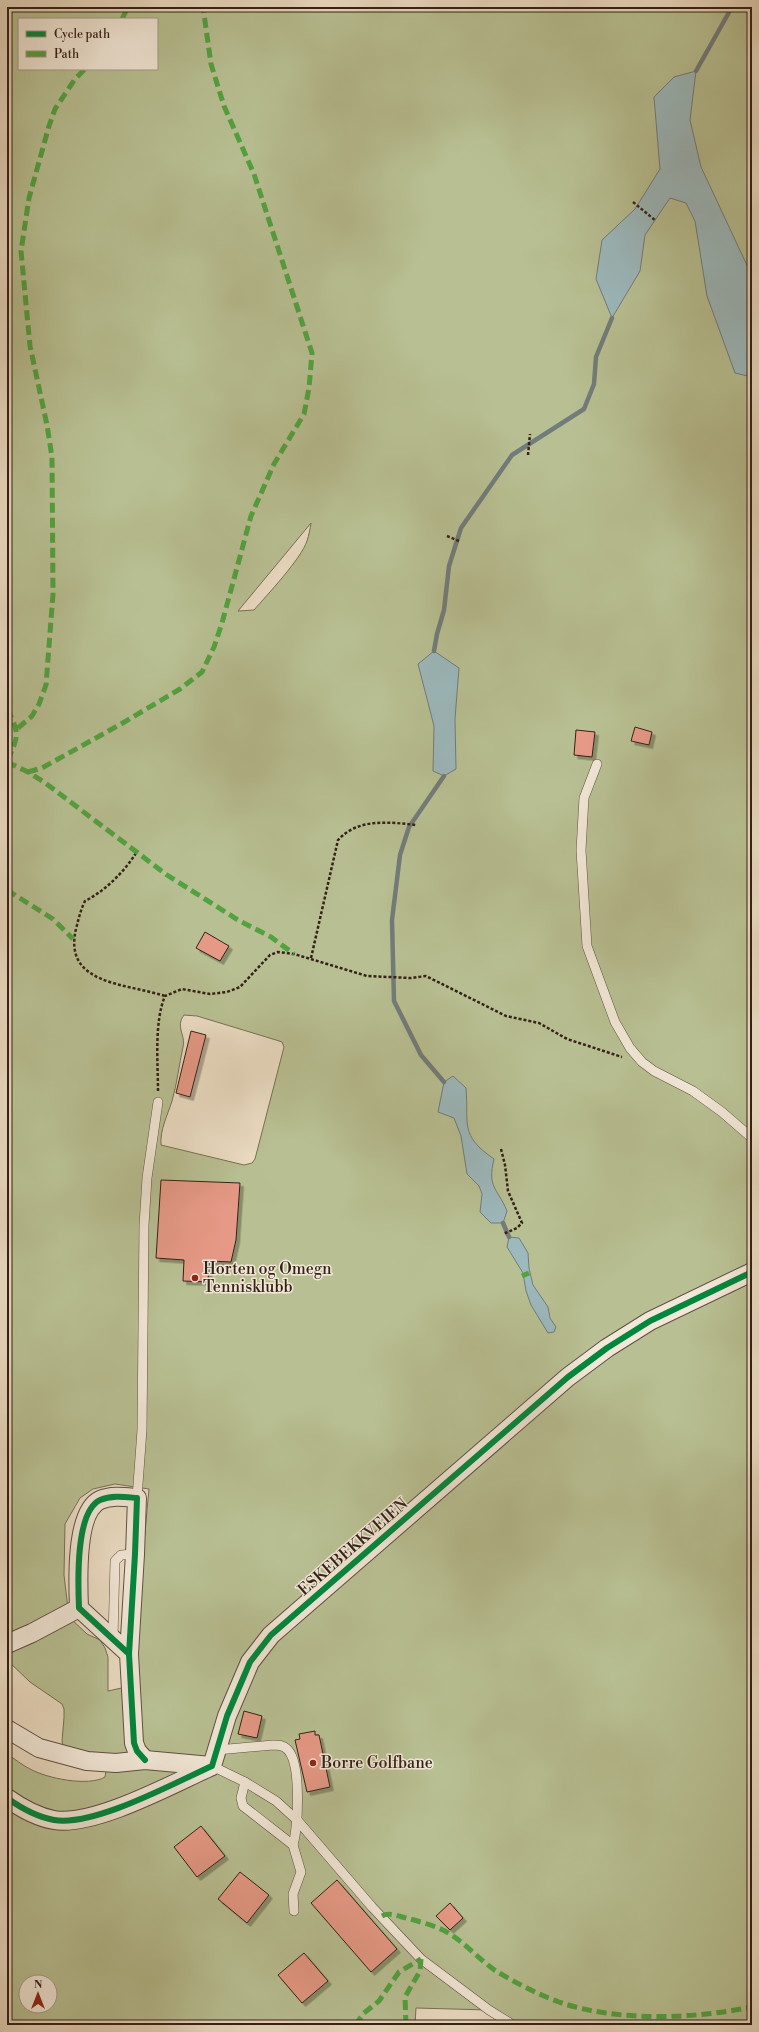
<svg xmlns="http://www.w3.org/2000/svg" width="759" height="2032" viewBox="0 0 759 2032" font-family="'Libre Bodoni',serif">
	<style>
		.green { fill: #b8c093; stroke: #767055; fill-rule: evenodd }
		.water { fill: #9cb9bd; stroke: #727c7b }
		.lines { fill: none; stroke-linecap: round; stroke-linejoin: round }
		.stream { stroke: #727c7b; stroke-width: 4.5 }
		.building { fill: #e69986; stroke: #332017; filter: url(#shadow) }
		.service-casing { stroke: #614f42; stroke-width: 10 }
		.minor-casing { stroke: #614f42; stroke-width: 20 }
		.path { stroke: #332017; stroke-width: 2.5; stroke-dasharray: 3 2; stroke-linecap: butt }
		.service { stroke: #f2e8d8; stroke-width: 9 }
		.minor { stroke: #f2e8d8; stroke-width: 18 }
		.quiet { stroke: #52a240; stroke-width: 5; stroke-dasharray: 10 5; stroke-linecap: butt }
		.cycleway-casing { stroke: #f2e8d8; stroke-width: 8 }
		.cycleway { stroke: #00873e; stroke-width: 6 }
		.poi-dot { fill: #8f2418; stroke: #f2e8d8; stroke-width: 1.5 }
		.labels { text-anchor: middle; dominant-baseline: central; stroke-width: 3; stroke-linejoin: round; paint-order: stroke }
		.poi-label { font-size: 16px; fill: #332017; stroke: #f2e8d8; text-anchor: start }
		.street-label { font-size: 16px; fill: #332017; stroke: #f2e8d8 }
	</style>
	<defs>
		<filter id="shadow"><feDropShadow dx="3.5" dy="3.5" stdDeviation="0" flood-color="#0004"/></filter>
	</defs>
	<rect width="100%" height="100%" fill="#ebdcc3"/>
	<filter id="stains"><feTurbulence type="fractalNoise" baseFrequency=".005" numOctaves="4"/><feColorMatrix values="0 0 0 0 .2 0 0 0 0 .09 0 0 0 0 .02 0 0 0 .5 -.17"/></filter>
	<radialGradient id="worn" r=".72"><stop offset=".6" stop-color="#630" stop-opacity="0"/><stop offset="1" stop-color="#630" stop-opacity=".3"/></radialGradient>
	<path class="green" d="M7,7H752V2025H513L489,2010L416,2008L415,2025H7V1754C15,1759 22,1765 30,1769C46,1778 88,1787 105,1777L106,1771L63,1746L62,1741L64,1718V1709L62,1704L30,1682L7,1660ZM19,19H157V69H19ZM311,523C310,529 309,535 307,541C301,559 267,595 254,610L238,611ZM184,1015L197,1016L276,1040L282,1042L284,1047L255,1159L252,1163L244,1165L161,1145C160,1129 167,1117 172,1101C177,1084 179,1065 183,1047C186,1035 175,1027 184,1015ZM115,1484L149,1489L140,1587L135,1685L108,1691V1657L105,1648L100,1640L87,1634L69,1617L64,1575L65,1524L80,1498L93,1489ZM26,1982H50V2006H26Z"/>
	<g class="water">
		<polygon points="696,71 690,120 701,167 752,276 752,377 735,373 707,296 695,221 686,203 670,198 645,235 640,271 612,318 596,279 602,240 635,209 660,169 654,97 674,77"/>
		<polygon points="434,651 459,668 455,719 456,769 444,776 433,771 434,726 418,664"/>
		<path d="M453,1076L466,1088C469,1124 459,1135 494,1159C487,1188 497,1187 507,1211L503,1223H491L480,1212L482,1194L479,1186L467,1174L461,1136L454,1118L438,1112L444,1082Z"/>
		<polygon points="509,1237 519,1238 528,1253 529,1268 533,1285 548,1307 550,1318 556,1327 554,1332 548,1333 531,1305 526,1291 523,1273 507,1247"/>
	</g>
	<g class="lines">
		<g class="stream">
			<polyline points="696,71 732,7"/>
			<polyline points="434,651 437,634 444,610 449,566 461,528 512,455 584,409 594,384 596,357 612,318"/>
			<polyline points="444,776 409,827 400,855 392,920 394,1001 421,1055 444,1082"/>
			<polyline points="503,1223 509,1237"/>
		</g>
	</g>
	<g class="building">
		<polygon points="635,727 652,732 649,745 631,741"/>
		<polygon points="576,730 595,732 592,757 574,755"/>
		<polygon points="205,932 229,946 220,961 196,948"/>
		<polygon points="191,1031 206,1035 190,1097 176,1093"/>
		<polygon points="161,1180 240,1183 236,1240 231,1262 209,1261 208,1282 183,1281 184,1260 156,1258"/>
		<polygon points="244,1711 262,1716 257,1738 238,1734"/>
		<polygon points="315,1731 315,1735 319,1735 330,1787 307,1792 295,1740 300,1739 299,1734"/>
		<polygon points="201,1826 225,1856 197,1877 174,1847"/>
		<polygon points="240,1872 269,1895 247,1923 218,1899"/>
		<polygon points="337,1880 397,1949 371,1972 311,1903"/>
		<polygon points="450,1903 463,1918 450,1930 436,1916"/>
		<polygon points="304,1953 328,1981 302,2003 278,1975"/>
	</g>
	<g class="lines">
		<g class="service-casing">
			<g id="service">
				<polyline points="597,764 584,798 581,850 587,946 615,1022 630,1048 642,1062 654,1071 693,1091 722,1112 752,1138"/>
				<polyline points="137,1498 142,1430 144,1225 147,1178 158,1102"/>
				<polyline points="113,1638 115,1561 121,1555 135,1554"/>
				<path d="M217,1750L273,1745C278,1745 283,1745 287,1749C302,1763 298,1827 293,1845"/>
				<polyline points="212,1766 245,1782 276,1801 298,1821 372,1907 421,1959 489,2010 513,2025"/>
				<polyline points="245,1782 241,1798 243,1806 293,1845 301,1872 293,1894 294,1911"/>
			</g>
		</g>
		<g class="minor-casing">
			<g id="minor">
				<polyline points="7,1644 32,1633 79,1608"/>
				<path d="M129,1654L79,1608C78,1584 75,1512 100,1500C112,1495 125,1497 137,1498L135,1554L129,1654L134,1743L137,1751L145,1760"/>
				<polyline points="7,1729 39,1748 87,1761 116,1763 145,1760 211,1766"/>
				<path d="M7,1798C21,1808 37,1817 54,1820C94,1827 174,1783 212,1766L227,1716L250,1662L271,1635L568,1377L607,1348L650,1321L752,1272"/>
			</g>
		</g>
		<g class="path">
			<polyline points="633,202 656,221"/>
			<polyline points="528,455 530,434"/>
			<polyline points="447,536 459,541"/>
			<path d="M136,853C124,872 105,891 85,901C81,909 79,917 77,925C60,985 125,983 165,996"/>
			<path d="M311,958L338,840C358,818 389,822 416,825"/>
			<path d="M158,1091C158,1063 154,1022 165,996L182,989L210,994L227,992L240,987L270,955L278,952L294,954L367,976L411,978L426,976L506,1016L539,1023L567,1039L622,1057"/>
			<polyline points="501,1149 505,1165 508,1191 522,1223 517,1228 503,1234"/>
		</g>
		<use href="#service" class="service"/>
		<use href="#minor" class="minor"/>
		<g class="quiet">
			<polyline points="122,19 128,7"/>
			<path d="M7,709C21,735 18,736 7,762"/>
			<polyline points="18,728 32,716 39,704 46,685 53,594 52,457 47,425 30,346 21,251 29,198 49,126 55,109 75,79 85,69"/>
			<polyline points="7,762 28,772 44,782 167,875 238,920 271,937 294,954"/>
			<polyline points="7,763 9,787 7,796"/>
			<polyline points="28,772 42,768 121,724 180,689 202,672 214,647 222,623 251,516 274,464 304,414 309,388 312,353 254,174 224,106 211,64 203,7"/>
			<polyline points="7,890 53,919 73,939"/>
			<polyline points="522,1276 529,1273"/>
			<polyline points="7,1541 9,1553 7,1567"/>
			<path d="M382,1916C389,1912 398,1916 406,1918C418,1921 432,1925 443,1930C463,1940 478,1959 496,1971C516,1983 537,1994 559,2002C616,2022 693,2019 752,2007"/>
			<polyline points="355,2025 364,2013 379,2001 399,1972 421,1959"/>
			<polyline points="406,2025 405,1997 420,1971 421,1959"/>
		</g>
		<g class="cycleway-casing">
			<g id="cycleway">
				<path d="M129,1654L79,1608C78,1584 75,1512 100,1500C112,1495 125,1497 137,1498L135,1554L129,1654L134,1743L137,1751L145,1760"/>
				<path d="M7,1798C21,1808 37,1817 54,1820C94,1827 174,1783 212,1766L227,1716L250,1662L271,1635L568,1377L607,1348L650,1321L752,1272"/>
			</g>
		</g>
		<use href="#cycleway" class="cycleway"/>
	</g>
	<g class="poi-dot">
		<circle cx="195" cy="1278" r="4"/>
		<circle cx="313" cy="1763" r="4"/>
	</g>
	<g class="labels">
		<g class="poi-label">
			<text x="203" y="1269">Horten og Omegn<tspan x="203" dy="18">Tennisklubb</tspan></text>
			<text x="321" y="1763">Borre Golfbane</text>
		</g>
		<g class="street-label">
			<text transform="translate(353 1547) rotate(-41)">ESKEBEKKVEIEN</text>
		</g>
	</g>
	<rect width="759" height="2032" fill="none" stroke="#ebdcc3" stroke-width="24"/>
	<rect x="8" y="8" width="743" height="2016" fill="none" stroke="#332017" stroke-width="2"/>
	<rect x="12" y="12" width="735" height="2008" fill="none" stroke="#332017"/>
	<rect x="18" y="18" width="140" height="52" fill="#f2e8d8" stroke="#a6988b"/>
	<rect x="26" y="31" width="20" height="6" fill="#00873e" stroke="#a6988b"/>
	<text x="54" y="38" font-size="12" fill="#332017">Cycle path</text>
	<rect x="26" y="51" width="20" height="6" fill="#52a240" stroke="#a6988b"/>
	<text x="54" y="58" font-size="12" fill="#332017">Path</text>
	<g transform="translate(38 1994)"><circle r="19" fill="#f2e8d8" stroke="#a6988b"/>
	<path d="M0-3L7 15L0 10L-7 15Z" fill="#8f2418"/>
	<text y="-6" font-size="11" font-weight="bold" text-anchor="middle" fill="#332017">N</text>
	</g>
	<rect width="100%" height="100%" filter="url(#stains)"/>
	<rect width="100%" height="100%" fill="url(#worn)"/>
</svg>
